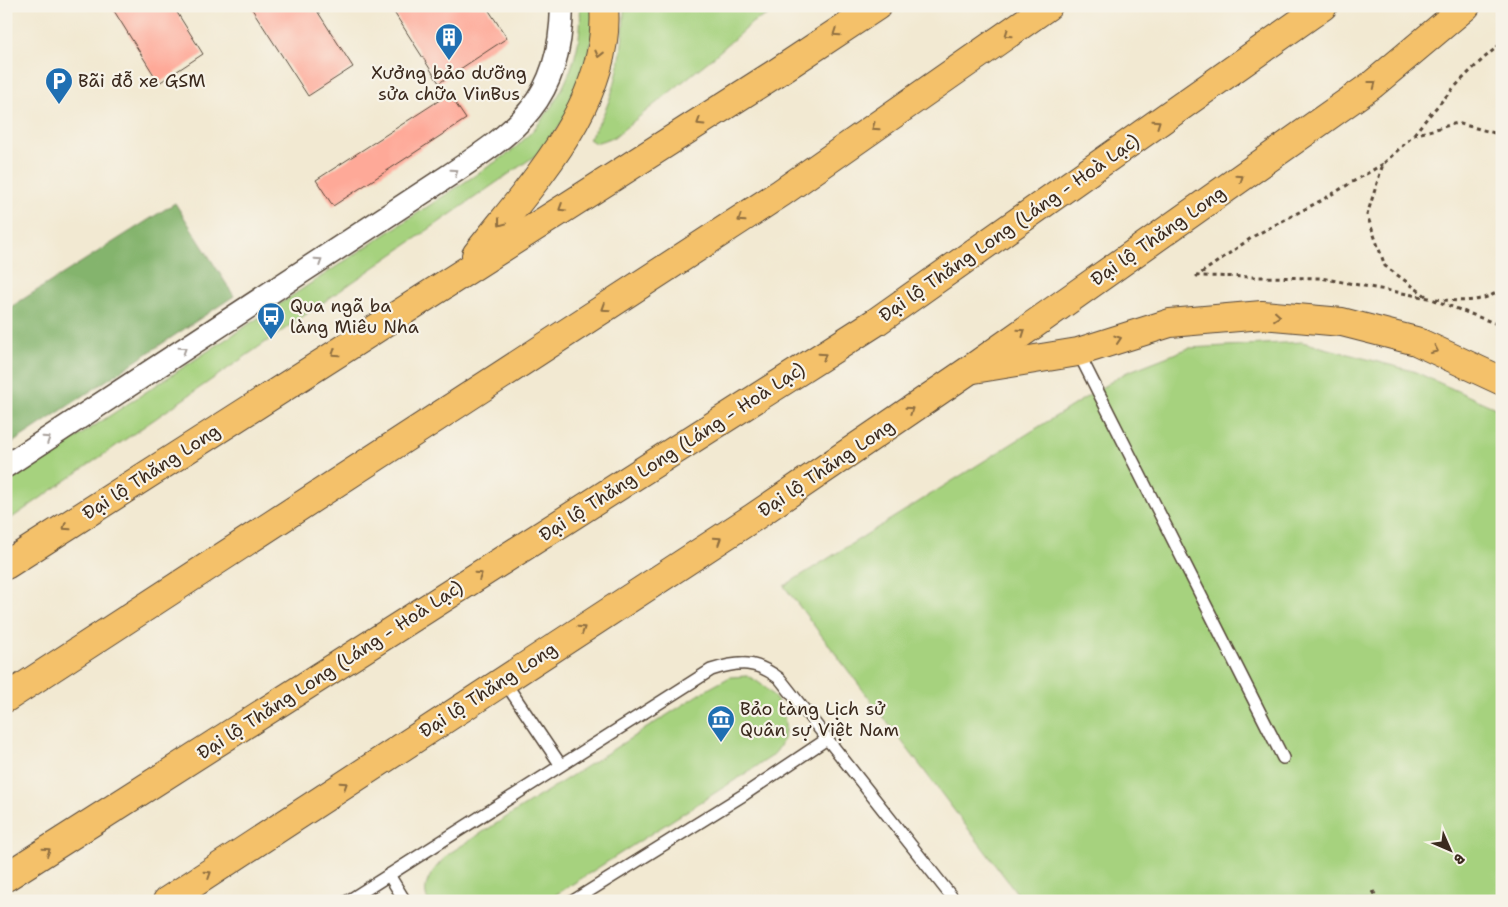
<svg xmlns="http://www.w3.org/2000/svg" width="1508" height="907" viewBox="0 0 1508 907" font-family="'Shantell Sans',sans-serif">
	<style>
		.green { fill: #a6d27e; stroke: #707e4e }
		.forest { fill: #84b46d; stroke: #606f46 }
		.building { fill: #fea998 }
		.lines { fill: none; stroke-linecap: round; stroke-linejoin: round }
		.lane-casing { stroke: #564739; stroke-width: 14 }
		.street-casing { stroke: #564739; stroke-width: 25 }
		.primary-casing { stroke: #564739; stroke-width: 30 }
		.highway-casing { stroke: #564739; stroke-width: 30 }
		.path { stroke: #564739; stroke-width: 3; stroke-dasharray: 4 4; stroke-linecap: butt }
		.lane { stroke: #fff; stroke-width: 11 }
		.street { stroke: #fff; stroke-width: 22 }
		.primary { stroke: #f4c16a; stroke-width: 28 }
		.highway { stroke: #f4c16a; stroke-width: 28 }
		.oneway { stroke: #8e6e40 }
		.oneway2 { stroke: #a79f9a }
		.labels { text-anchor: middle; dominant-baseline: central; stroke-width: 4.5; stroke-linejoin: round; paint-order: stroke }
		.poi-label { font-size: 18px; fill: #3b2a1e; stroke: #f7f3e8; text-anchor: start }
		.street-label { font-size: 18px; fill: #3b2a1e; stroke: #f7f3e8 }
	</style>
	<rect width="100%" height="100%" fill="#f7f3e8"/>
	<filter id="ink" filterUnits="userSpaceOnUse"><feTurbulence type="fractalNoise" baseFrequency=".02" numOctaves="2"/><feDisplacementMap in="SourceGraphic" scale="10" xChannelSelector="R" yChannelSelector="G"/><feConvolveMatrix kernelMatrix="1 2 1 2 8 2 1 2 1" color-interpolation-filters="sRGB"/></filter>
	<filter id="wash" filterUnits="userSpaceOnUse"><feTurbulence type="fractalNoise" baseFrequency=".0096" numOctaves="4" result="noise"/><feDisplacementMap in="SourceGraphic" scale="20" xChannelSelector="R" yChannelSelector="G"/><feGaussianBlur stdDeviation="1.12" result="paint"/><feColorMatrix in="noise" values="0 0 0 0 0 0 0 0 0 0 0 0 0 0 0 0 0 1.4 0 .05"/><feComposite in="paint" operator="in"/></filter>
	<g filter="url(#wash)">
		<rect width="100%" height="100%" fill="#f2e9d2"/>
		<g class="green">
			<path d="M580,6H594V31L579,98L542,151L6,522V484L509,153C552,118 585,63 580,6Z"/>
			<path d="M624,6H785L753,22L711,59L614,137L595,143L589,139C616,101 624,52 624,6Z"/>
			<polygon points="1302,342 1413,371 1502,411 1502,901 1023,901 784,586 1125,373 1189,348"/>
			<path d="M747,676C779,690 801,729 771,757L546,901H428C419,883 438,864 450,853L708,689L730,677Z"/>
		</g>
		<polygon class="forest" points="175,203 234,296 6,447 6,310"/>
		<g id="blocks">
			<g class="building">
				<polygon points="111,6 173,6 203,54 159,83"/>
				<polygon points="250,6 314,6 353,67 308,96"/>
				<polygon points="390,6 486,6 507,38 439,83"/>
				<polygon points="449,94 466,119 333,206 316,180"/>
			</g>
		</g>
	</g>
	<g filter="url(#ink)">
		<use href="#blocks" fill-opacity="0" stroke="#564739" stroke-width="1"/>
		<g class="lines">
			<g class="lane-casing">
				<g id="lane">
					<polyline points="1078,352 1283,758"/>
					<polyline points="504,681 560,764"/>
					<polyline points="389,875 405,901"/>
					<path d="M348,901L711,670C740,661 756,660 780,679L955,901"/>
					<polyline points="573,901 745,794 827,739"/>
				</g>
			</g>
			<g class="street-casing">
				<path id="street" d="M6,466L442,180C516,131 560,104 562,6"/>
			</g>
			<g class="primary-casing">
				<g id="primary">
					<path d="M476,255C530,185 612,102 604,6"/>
					<polyline points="974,369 1078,352 1170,323 1262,315 1342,322 1416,341 1502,381"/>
					<polyline points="6,565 776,73 877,6"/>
					<polyline points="167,901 754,517 968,371 1372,85 1466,6"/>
				</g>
			</g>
			<g class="highway-casing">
				<g id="highway">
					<polyline points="6,698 781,193 1048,6"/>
					<polyline points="6,877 876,322 1323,6"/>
				</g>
			</g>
			<g class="path">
				<path d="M1414,134C1440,102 1469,69 1502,43"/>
				<polyline points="1383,164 1322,200 1254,236 1197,276 1321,278 1429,298 1502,326"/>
				<polyline points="1426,296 1385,266 1367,215 1383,164 1414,135 1457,123 1502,135"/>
				<path d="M1436,299C1458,302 1484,303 1502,289"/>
				<polyline points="1373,891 1379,901"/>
			</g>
			<use href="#lane" class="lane"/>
			<use href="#street" class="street"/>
			<use href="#primary" class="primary"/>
			<use href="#highway" class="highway"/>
		</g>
		<defs><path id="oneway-chevron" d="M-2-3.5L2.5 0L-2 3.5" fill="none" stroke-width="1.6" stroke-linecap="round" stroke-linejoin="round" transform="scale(1.25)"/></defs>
		<g class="oneway">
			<use href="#oneway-chevron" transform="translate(836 33) rotate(146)"/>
			<use href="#oneway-chevron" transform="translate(1008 34) rotate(145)"/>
			<use href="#oneway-chevron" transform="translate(599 54) rotate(104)"/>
			<use href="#oneway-chevron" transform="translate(1373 84) rotate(-38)"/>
			<use href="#oneway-chevron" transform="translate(700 122) rotate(148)"/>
			<use href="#oneway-chevron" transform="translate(1157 123) rotate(-35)"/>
			<use href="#oneway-chevron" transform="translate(875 127) rotate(145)"/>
			<use href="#oneway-chevron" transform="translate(1240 178) rotate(-35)"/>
			<use href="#oneway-chevron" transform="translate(562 208) rotate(148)"/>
			<use href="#oneway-chevron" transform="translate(741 219) rotate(147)"/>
			<use href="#oneway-chevron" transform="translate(501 223) rotate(127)"/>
			<use href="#oneway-chevron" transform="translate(605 308) rotate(147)"/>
			<use href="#oneway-chevron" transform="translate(1277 316) rotate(5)"/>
			<use href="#oneway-chevron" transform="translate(1022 332) rotate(-35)"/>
			<use href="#oneway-chevron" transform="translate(1118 339) rotate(-18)"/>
			<use href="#oneway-chevron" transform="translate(1435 350) rotate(25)"/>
			<use href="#oneway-chevron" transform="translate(335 353) rotate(147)"/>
			<use href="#oneway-chevron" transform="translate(823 356) rotate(-33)"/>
			<use href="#oneway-chevron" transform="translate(910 410) rotate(-34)"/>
			<use href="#oneway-chevron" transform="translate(66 527) rotate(147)"/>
			<use href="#oneway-chevron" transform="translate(718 540) rotate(-33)"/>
			<use href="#oneway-chevron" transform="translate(479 575) rotate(-33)"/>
			<use href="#oneway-chevron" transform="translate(582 629) rotate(-33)"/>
			<use href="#oneway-chevron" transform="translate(344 785) rotate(-33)"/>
			<use href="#oneway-chevron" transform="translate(47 851) rotate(-33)"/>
			<use href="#oneway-chevron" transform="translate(208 874) rotate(-33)"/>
		</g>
		<g class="oneway2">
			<use href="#oneway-chevron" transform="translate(455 172) rotate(-34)"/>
			<use href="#oneway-chevron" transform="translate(319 261) rotate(-33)"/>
			<use href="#oneway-chevron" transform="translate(183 350) rotate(-33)"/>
			<use href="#oneway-chevron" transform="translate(47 439) rotate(-33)"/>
		</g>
	</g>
	<defs>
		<g id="building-pin" transform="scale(1.4375)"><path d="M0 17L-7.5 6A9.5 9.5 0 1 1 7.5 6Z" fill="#1f6fb2" stroke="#f7f3e8"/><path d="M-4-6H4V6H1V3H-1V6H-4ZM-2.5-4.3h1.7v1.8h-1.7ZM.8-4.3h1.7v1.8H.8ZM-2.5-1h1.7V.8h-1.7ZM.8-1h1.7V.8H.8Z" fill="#fff"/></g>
		<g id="parking-pin" transform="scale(1.4375)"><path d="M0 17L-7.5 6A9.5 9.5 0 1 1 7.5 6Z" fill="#1f6fb2" stroke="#f7f3e8"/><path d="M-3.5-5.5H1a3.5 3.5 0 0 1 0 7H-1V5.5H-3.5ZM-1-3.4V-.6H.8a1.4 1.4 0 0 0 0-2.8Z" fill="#fff"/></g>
		<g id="bus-pin" transform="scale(1.4375)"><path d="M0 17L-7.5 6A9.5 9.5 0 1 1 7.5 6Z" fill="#1f6fb2" stroke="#f7f3e8"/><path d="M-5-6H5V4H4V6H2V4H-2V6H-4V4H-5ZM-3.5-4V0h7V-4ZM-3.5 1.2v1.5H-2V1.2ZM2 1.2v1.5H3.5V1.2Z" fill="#fff"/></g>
		<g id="museum-pin" transform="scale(1.4375)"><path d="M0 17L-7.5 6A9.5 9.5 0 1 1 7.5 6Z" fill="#1f6fb2" stroke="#f7f3e8"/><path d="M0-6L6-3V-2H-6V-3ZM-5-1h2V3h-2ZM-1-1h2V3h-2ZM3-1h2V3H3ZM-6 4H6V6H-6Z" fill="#fff"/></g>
	</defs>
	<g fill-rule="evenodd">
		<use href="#building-pin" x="449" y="37"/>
		<use href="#parking-pin" x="59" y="81"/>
		<use href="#bus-pin" x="271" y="316"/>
		<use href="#museum-pin" x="721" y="719"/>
	</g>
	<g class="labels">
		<g class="poi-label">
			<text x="449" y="73" text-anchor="middle">Xưởng bảo dưỡng<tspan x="449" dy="21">sửa chữa VinBus</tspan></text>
			<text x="78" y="81">Bãi đỗ xe GSM</text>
			<text x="290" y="306">Qua ngã ba<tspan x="290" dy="21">làng Miêu Nha</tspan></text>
			<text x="740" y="709">Bảo tàng Lịch sử<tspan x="740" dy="21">Quân sự Việt Nam</tspan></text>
		</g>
		<g class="street-label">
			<text transform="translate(1009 228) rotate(-35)">Đại lộ Thăng Long (Láng - Hoà Lạc)</text>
			<text transform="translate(1158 236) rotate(-35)">Đại lộ Thăng Long</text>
			<text transform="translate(672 452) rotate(-33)">Đại lộ Thăng Long (Láng - Hoà Lạc)</text>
			<text transform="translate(826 468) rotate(-34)">Đại lộ Thăng Long</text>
			<text transform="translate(151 472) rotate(-33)">Đại lộ Thăng Long</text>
			<text transform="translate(330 670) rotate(-33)">Đại lộ Thăng Long (Láng - Hoà Lạc)</text>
			<text transform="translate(488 690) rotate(-33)">Đại lộ Thăng Long</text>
		</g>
	</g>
	<rect width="1508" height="907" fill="none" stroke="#f7f3e8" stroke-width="25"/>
	<g transform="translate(1450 850) rotate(135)" stroke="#f7f3e8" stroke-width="4" paint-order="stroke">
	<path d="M0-4L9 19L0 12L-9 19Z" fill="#3b2a1e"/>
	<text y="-8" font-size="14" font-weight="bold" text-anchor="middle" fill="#3b2a1e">B</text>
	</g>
</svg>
